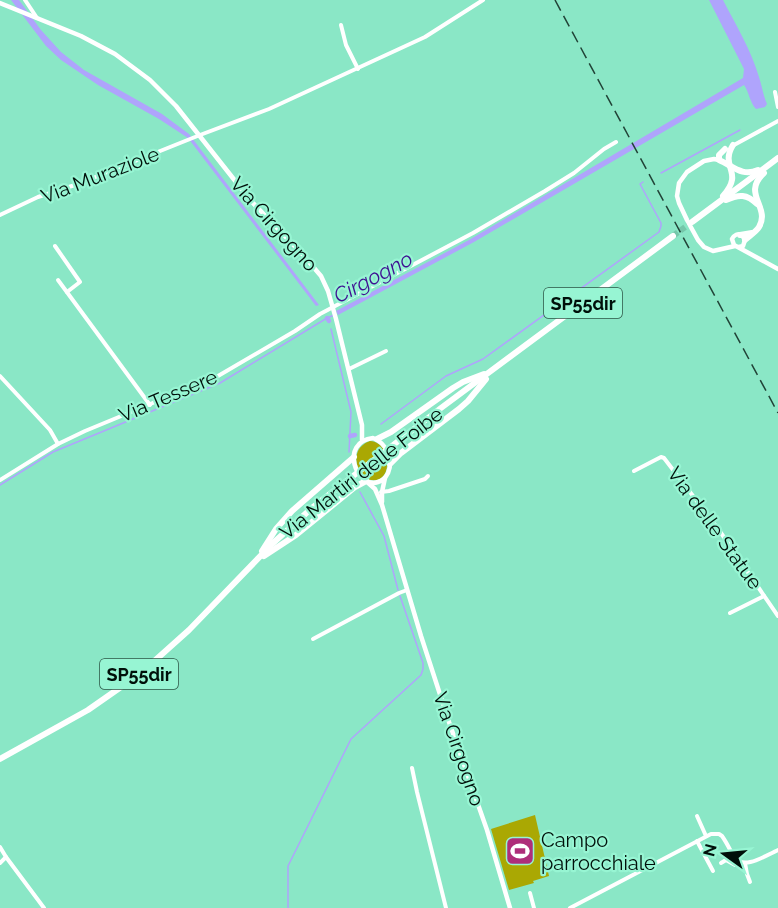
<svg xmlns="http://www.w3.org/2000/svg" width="778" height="908" viewBox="0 0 778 908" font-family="Raleway,sans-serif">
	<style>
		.green { fill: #aaa803 }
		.water { fill: #afa4fc }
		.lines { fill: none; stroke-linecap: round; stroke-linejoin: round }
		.stream { stroke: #afa4fc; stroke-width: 1.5 }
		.canal { stroke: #afa4fc; stroke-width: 4.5 }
		.trunk-tunnel { stroke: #75c7aa; stroke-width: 6; stroke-dasharray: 6 3; stroke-linecap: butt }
		.minor { stroke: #fff; stroke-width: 4 }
		.tertiary { stroke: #fff; stroke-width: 4.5 }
		.trunk { stroke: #fff; stroke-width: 6 }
		.rail { stroke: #214337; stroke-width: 1.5; stroke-dasharray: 12 6; stroke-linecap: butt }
		.labels { text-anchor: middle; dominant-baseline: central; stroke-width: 4.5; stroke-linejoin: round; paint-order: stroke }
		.shield { fill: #97f5d3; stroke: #2d5546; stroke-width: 1.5 }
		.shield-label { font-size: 18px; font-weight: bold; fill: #00100a }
		.street-label { font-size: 20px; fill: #00100a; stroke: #97f5d3 }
		.poi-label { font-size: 20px; fill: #00100a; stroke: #97f5d3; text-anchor: start }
		.water-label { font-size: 21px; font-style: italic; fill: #3f1292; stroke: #97f5d3 }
	</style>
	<rect width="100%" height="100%" fill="#8ae7c6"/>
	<g class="green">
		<path d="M370,441C382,442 388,453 387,465C387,470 385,475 381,478C363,490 342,451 370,441Z"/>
		<polygon points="535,815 549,876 533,881 534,883 509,890 491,829"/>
	</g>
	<g class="water">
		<polygon points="11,0 19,0 41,30 61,52 84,70 162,114 189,134 319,305 316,306 188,138 159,119 98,85 61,60 46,46"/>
		<path d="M709,0H723C736,25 751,50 759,77C762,86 763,95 767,104L765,107L756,109C750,103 749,92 744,85L474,242L338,315L336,311L469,240L743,78L744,69Z"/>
	</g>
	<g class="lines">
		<g class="stream">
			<polyline points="661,173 740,130"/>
			<polyline points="331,329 351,412 349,452"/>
			<polyline points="381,424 446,376 483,359 659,232 661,226 661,223 640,184 643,182"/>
			<polyline points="0,485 53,452 220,383 327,318 334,315"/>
			<polyline points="360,492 384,536 398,590"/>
			<polyline points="288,908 288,866 351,739 421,675 423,669 423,663 400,596"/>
		</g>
		<g class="canal">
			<polyline points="327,318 329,321"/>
			<polyline points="350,436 355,435"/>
		</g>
		<polyline class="trunk-tunnel" points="673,236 692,222"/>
		<g class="minor">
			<polyline points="25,0 37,18"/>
			<polyline points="341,25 346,45 358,69"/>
			<polyline points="775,92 778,107"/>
			<polyline points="734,145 778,121"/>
			<polyline points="0,215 38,197 78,184 200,135 269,109 425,37 483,0"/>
			<polyline points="55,246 80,282 67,292"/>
			<polyline points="58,280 150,405"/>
			<polyline points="349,369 386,351"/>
			<polyline points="0,376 50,430 58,444"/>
			<polyline points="634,471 661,457 664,458 719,530 778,616"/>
			<polyline points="0,480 58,444 85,431 218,376 295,331 320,314 473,233 545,191 574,173 604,149 616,142"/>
			<polyline points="381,492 389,491 425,479 428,476"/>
			<polyline points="730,613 764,596"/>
			<polyline points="313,639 399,593 407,590"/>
			<polyline points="412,768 417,792 446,908"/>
			<polyline points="697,816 706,836"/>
			<polyline points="697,841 713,871"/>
			<polyline points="0,847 6,857"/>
			<polyline points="0,863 6,857 44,908"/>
			<polyline points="721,863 726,860 735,865 741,863"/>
			<polyline points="745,863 747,874 750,882"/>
			<polyline points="530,893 534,908"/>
			<path d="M570,908L711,834H719L722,836C727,843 730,850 734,857C744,871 766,855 778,850"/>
		</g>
		<g class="tertiary">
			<polyline points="0,3 81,36 115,54 150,80 176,106 251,201 303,255 321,276 328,291 336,319 362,425 362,440"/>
			<polyline points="719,160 714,159 704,161 687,172 679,183 677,196 679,203 687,220 698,240 704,247 713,251 735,246"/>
			<path d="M739,247L743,246L745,240L742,235C738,233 734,235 732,239L734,245L778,269"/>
			<path d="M373,438C386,443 394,459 388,473C386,477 382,481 378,482C356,489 339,442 373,438Z"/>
			<polyline points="366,481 375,489 382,505 421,636 449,722 487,830 510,908"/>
			<polyline points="382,502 382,492 385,478"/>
		</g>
		<g class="trunk">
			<path d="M725,149L719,155V160C733,166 742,177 758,170"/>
			<path d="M723,196C745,171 719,168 733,145"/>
			<path d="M726,200C739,194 747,194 757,204"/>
			<polyline points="692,222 778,158"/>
			<polyline points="740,235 752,233"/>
			<path d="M745,240C749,236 756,232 759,227C771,207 741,194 764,173"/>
			<polyline points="377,439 391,432 453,388 463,382 484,374"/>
			<polyline points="390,464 401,453 459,409 468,401 486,379"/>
			<polyline points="262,551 276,529 292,511 354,457"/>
			<polyline points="264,556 296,535 355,487 366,481"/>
			<polyline points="0,759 88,710 141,673 189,630 272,544 313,507 441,408 673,236"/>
		</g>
		<polyline class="rail" points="555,0 778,413"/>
	</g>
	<defs>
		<g id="stadium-square" transform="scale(1.5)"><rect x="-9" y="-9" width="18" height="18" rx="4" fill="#ae2e7a" stroke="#97f5d3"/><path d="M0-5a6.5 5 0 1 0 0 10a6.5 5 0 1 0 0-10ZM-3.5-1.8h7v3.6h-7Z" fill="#fff"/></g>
	</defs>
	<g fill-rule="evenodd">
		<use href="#stadium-square" x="520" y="851"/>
	</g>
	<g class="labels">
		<g class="shield">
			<rect x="544" y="288" width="78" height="30" rx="4.5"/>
			<rect x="100" y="659" width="78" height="30" rx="4.5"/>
		</g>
		<g class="shield-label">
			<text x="583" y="303">SP55dir</text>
			<text x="139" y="674">SP55dir</text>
		</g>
		<g class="street-label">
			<text transform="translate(100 175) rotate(-21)">Via Muraziole</text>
			<text transform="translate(274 224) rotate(48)">Via Cirgogno</text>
			<text transform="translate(168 396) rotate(-23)">Via Tessere</text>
			<text transform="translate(361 473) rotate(-38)">Via Martiri delle Foibe</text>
			<text transform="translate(715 528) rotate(54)">Via delle Statue</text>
			<text transform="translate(459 749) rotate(71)">Via Cirgogno</text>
		</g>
		<g class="poi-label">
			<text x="541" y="840">Campo<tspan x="541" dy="23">parrocchiale</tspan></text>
		</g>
		<g class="water-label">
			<text transform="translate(373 277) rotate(-28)">Cirgogno</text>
		</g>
	</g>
	<g transform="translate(724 854) rotate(285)" stroke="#97f5d3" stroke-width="4.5" paint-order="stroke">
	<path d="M0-4.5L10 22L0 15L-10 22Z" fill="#00100a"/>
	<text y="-9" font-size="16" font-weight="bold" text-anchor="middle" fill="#00100a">N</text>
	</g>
</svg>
